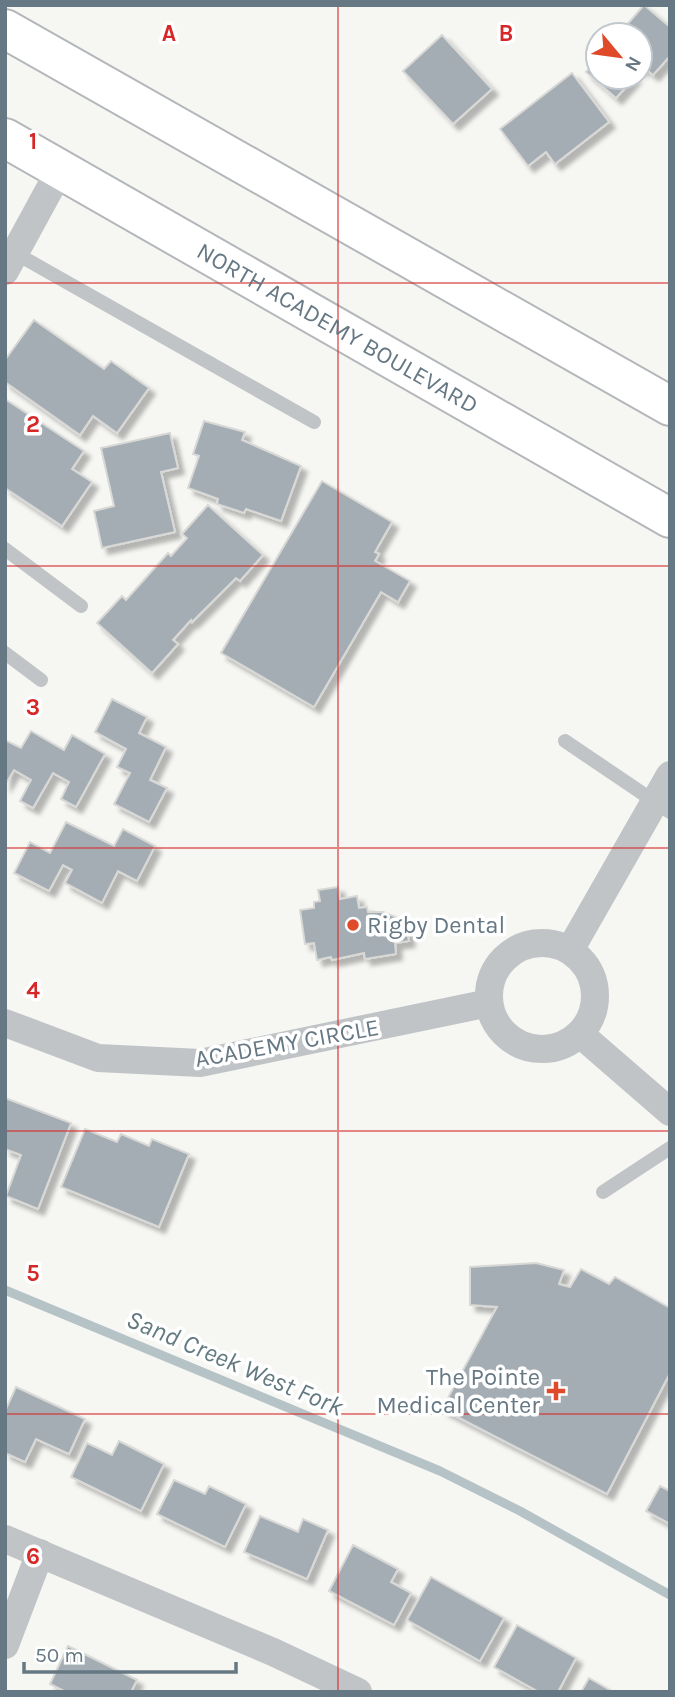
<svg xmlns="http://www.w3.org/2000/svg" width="675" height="1697" viewBox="0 0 675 1697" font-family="Karla,sans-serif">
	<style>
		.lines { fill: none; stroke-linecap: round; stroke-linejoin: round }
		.stream { stroke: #b5c2c6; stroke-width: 9 }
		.building { fill: #a4adb3; stroke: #d8d8d6; stroke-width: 2; filter: url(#shadow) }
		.trunk-casing { stroke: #b3b7ba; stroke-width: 42 }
		.service { stroke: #c0c4c7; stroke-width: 14 }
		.minor { stroke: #c0c4c7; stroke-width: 28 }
		.trunk { stroke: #fff; stroke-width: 38 }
		.grid { fill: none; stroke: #d62828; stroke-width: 2; stroke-opacity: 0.55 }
		.poi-dot { fill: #df4b2a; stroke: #fff; stroke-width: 2.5 }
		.labels { text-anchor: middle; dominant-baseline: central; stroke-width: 7; stroke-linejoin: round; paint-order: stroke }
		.street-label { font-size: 24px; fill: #667884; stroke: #fff }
		.poi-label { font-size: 24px; fill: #667884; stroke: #fff; text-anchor: start }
		.water-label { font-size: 26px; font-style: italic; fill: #627a80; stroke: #fff }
		.grid-label { font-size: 23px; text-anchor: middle; font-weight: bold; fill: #d62828; stroke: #fff; stroke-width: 7; stroke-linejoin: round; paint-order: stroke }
	</style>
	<defs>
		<filter id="shadow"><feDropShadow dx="6" dy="6" stdDeviation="2" flood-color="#0004"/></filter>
	</defs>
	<rect width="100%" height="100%" fill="#f6f6f3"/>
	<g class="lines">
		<polyline class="stream" points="5,1290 440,1471 520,1511 670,1595"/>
	</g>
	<g class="building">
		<polygon points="644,5 670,27 670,56 653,75 643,67 640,71 640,35 618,35"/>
		<polygon points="442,35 492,89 453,124 403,71"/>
		<polygon points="598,58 598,77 635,77 616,98 586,72"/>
		<polygon points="572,73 609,122 555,164 546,152 528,166 500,129"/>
		<polygon points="34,320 104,369 111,361 149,388 117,433 93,416 80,435 5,382 5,360"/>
		<polygon points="5,399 84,451 72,469 92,482 62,526 5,488"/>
		<polygon points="204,421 245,432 242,440 301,466 281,521 246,509 244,513 217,504 218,499 188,488 199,456 193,454"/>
		<polygon points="170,433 178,468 161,472 175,532 102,548 94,511 114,506 101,448"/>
		<polygon points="322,481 392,522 375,552 379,554 375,561 410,581 398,602 381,592 314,707 221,653"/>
		<polygon points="208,505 263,555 240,581 236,578 192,622 191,620 173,640 178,644 152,673 97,623 122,596 126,600 168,553 171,556 187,538 182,534"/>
		<polygon points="112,699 147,717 139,733 166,747 150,780 167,788 149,822 114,804 130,773 117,767 126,749 95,732"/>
		<polygon points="31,731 64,750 72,735 105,754 76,807 61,799 69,782 53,773 33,808 20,801 31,780 14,770 5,785 5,740 21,748"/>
		<polygon points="66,822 114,846 123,829 155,846 137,881 118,871 102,903 65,883 72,870 63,865 49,891 14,873 30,842 50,853"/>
		<polygon points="338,887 340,899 357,896 359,908 367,907 368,912 383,912 396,917 406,927 409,941 395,943 396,954 365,959 364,953 332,960 331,957 317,960 314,943 305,944 300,910 314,908 314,902 320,901 318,890"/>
		<polygon points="5,1098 71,1123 38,1209 6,1196 21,1155 5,1149"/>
		<polygon points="85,1129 117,1142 121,1134 149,1146 152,1139 189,1154 159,1227 61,1187"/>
		<polygon points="536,1263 564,1270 559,1284 570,1287 581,1269 609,1284 615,1277 670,1308 670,1373 607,1494 442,1409 497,1307 470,1305 470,1267"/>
		<polygon points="16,1387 85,1419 69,1454 36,1439 25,1462 5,1453 5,1411"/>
		<polygon points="119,1441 164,1464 141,1511 71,1477 87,1443 112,1455"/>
		<polygon points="174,1480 205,1494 209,1486 246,1504 225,1547 157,1514"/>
		<polygon points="660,1486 670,1491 670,1524 646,1511"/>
		<polygon points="260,1516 298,1532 303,1519 328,1530 307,1579 244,1552"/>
		<polygon points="353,1545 398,1569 391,1582 411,1593 394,1625 329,1591"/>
		<polygon points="431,1577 504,1618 480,1661 407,1620"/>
		<polygon points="517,1625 576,1658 558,1692 539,1692 494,1667"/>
		<polygon points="68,1646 137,1680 131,1692 66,1692 50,1684"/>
		<polygon points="589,1678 613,1692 581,1692"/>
	</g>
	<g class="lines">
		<g class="trunk-casing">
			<g id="trunk">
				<polyline points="5,29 670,406"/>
				<path id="s1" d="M5,138L670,518"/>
			</g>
		</g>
		<g class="service">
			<polyline points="15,253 314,422"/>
			<polyline points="5,549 81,606"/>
			<polyline points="5,653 41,680"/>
			<polyline points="565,741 670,812"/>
			<polyline points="603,1192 670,1148"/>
		</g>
		<g class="minor">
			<polyline points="5,271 60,170"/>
			<circle cx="542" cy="996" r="53"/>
			<polyline points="570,950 670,775"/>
			<polyline points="5,1023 98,1058 200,1063 489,1003"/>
			<polyline points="580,1034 670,1112"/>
			<polyline points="5,1539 273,1652 358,1692"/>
			<polyline points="5,1645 40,1553"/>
		</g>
		<use href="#trunk" class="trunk"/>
	</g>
	<path class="grid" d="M338,5V1692M5,283H670M5,566H670M5,848H670M5,1131H670M5,1414H670"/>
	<g class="poi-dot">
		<circle cx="353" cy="925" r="7"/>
		<path d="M552.5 1380.5h7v7h7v7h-7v7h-7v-7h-7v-7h7z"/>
	</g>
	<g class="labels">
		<g class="street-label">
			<text stroke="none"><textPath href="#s1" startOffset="383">NORTH ACADEMY BOULEVARD</textPath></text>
			<text transform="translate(287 1043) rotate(-10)">ACADEMY CIRCLE</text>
		</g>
		<g class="poi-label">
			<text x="367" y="925">Rigby Dental</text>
			<text x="540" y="1377" text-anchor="end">The Pointe<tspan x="540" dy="28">Medical Center</tspan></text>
		</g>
		<g class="water-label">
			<text transform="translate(235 1363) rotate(23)">Sand Creek West Fork</text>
		</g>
	</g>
	<g class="grid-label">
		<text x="169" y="41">A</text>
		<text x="506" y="41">B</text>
		<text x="33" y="149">1</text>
		<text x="33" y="432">2</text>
		<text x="33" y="715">3</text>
		<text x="33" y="998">4</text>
		<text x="33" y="1281">5</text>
		<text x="33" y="1564">6</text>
	</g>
	<rect width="675" height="1697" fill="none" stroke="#667884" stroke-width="14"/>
	<g transform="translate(619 56) rotate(119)"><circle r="33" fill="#ffffff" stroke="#c2c9ce" stroke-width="2"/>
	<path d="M0-5L12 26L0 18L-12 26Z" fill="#df4b2a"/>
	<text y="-10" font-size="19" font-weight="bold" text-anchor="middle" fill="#667884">N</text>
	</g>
	<path d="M24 1662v10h212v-10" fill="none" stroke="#667884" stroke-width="3.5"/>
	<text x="35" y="1662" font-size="21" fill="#667884" stroke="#ffffff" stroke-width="5" paint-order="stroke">50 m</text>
</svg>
